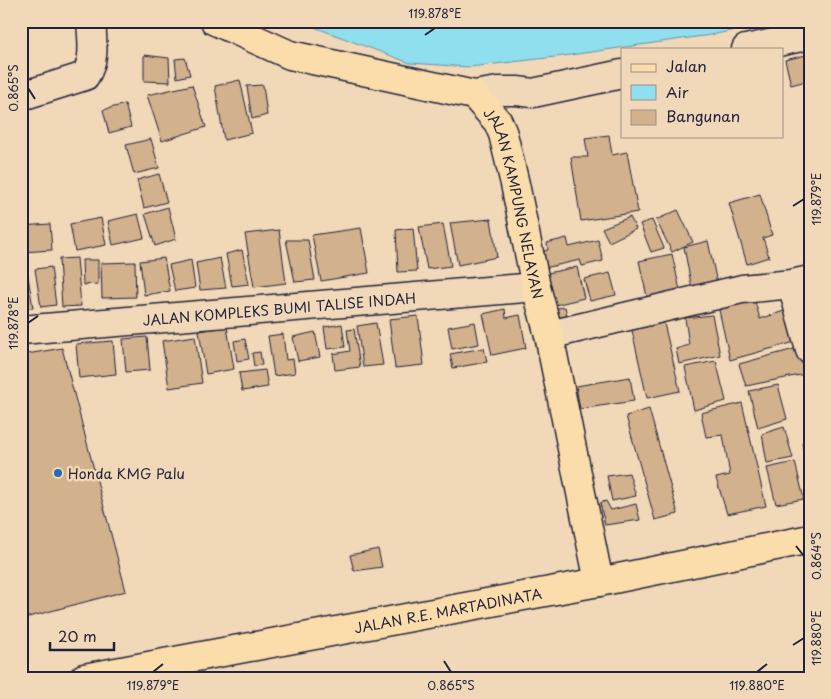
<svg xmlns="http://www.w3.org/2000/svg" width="831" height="699" viewBox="0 0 831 699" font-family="'Playpen Sans',sans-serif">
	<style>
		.water { fill: #90dfee; stroke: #6493a6 }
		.building { fill: #d2b18d; stroke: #22223b }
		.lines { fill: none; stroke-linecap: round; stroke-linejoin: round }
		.minor-casing { stroke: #22223b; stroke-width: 31 }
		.major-casing { stroke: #22223b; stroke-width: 31 }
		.highway-casing { stroke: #22223b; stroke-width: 31 }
		.minor { stroke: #f1d8b8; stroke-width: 28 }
		.major { stroke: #fbddab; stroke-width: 28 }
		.highway { stroke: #fbddab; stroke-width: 28 }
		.ticks { fill: none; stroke: #22223b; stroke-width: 2 }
		.poi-dot { fill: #1f6fb2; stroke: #f1d8b8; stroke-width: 2 }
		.labels { text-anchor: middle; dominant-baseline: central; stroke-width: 5; stroke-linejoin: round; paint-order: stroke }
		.street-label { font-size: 14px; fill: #22223b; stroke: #f1d8b8 }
		.poi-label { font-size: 14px; fill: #22223b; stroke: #f1d8b8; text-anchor: start }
		.neatline { fill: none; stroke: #22223b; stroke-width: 2 }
		.ticks-label { font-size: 12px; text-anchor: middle; fill: #22223b }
	</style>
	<rect width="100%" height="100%" fill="#f1d8b8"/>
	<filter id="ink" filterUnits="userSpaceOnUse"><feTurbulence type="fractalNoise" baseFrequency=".02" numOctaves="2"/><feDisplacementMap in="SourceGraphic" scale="10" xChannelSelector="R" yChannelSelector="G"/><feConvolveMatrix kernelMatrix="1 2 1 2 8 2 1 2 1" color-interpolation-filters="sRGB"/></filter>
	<g filter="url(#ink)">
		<polygon class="water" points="298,21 784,21 710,35 563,56 470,67 410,63"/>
		<g class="building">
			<polygon points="810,54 810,80 791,85 785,60"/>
			<polygon points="144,55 169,58 170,82 144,81"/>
			<polygon points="185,58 190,75 177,78 175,59"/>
			<polygon points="240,80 252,133 224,140 215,86"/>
			<polygon points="192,85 206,127 162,141 147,95"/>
			<polygon points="263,85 267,115 252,119 247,86"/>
			<polygon points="125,104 131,127 109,133 103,110"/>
			<polygon points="609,135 612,155 627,152 638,212 581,221 571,157 588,157 585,138"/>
			<polygon points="151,139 159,168 134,174 126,145"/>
			<polygon points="159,174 167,202 144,208 137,180"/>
			<polygon points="760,194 772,235 763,238 769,257 747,264 729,203"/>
			<polygon points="168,207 176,239 155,246 145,214"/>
			<polygon points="678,210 693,242 672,252 656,220"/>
			<polygon points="138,214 144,238 113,245 108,221"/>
			<polygon points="630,217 636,229 609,242 602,228"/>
			<polygon points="101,218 106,245 75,251 70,224"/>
			<polygon points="491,219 497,257 458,265 450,223"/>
			<polygon points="652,220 664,248 651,252 640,224"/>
			<polygon points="50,224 52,250 23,252 21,226"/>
			<polygon points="443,224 451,266 427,269 419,227"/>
			<polygon points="361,228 369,273 321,281 312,235"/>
			<polygon points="413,228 417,271 398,272 396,230"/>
			<polygon points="279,230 286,283 254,287 245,234"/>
			<polygon points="567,238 569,247 598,240 603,261 582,266 580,260 540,269 536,253 548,250 547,243"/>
			<polygon points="286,240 308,240 315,280 295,282"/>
			<polygon points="708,241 717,283 692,289 684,247"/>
			<polygon points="242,250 249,284 232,286 226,254"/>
			<polygon points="672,254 681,295 648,301 639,261"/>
			<polygon points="77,258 81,306 62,307 59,259"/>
			<polygon points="164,258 170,291 144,295 140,261"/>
			<polygon points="220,258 226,288 200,290 196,263"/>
			<polygon points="82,260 98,260 98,284 83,285"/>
			<polygon points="191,260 195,288 175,291 169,265"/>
			<polygon points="135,262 136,297 102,298 101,263"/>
			<polygon points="51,267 56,305 41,307 35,269"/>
			<polygon points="577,267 584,298 551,306 543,274"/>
			<polygon points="27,270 33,308 21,309 21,271"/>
			<polygon points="610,273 616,295 590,301 584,279"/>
			<polygon points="754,298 760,319 784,311 795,342 730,360 719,310"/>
			<polygon points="565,307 569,324 553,327 551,309"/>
			<polygon points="505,309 506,318 520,315 526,348 492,355 483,314"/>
			<polygon points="712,315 720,355 679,364 676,349 689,345 685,318"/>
			<polygon points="418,316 424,365 395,368 389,319"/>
			<polygon points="663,319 680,391 647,398 631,326"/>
			<polygon points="475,322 479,344 452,349 448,327"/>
			<polygon points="376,323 383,365 363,367 357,326"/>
			<polygon points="342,324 345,347 327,349 324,327"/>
			<polygon points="227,327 234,369 206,374 199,331"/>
			<polygon points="354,329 360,367 335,370 333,354 350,351 347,330"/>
			<polygon points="315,332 320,357 298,361 293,337"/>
			<polygon points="283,334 286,360 293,359 295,373 274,376 268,336"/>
			<polygon points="195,336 202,383 169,388 162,341"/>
			<polygon points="147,337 150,370 126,372 123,339"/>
			<polygon points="245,339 249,359 237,361 234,341"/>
			<polygon points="113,341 116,374 79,378 76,344"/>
			<polygon points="62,348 126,591 21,619 21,355"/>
			<polygon points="484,348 487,362 453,368 450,354"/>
			<polygon points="798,348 805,374 746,386 739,364"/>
			<polygon points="260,352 262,365 254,366 252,353"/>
			<polygon points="716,361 726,401 694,410 685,367"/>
			<polygon points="265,370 268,387 242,391 239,373"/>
			<polygon points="630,377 634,401 580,409 576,386"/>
			<polygon points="778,385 787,419 758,428 749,391"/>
			<polygon points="742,403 766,506 727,514 716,478 730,475 723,435 706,437 701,413"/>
			<polygon points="649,409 678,514 655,520 626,416"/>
			<polygon points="784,427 793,458 767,463 762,434"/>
			<polygon points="810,442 810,479 802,443"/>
			<polygon points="795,462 804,499 776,504 767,468"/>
			<polygon points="629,473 636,496 612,501 607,476"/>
			<polygon points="606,501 611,510 636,504 640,520 605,525 600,503"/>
			<polygon points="378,549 382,567 354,571 350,555"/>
		</g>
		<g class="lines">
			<g class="minor-casing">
				<g id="minor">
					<polyline points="746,49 810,35"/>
					<path d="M25,95L85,76C96,59 92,40 91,21"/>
					<polyline points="474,95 498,91 517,91 533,93 622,74"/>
					<polyline points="792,284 810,350"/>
					<path id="s1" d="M21,330L536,287"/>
					<polyline points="549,335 742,289 792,284 810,280"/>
				</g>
			</g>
			<g class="major-casing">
				<g id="major">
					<path id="s2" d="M215,21L290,55L474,95L498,122L503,134L515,184L536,287L549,335L599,582"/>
				</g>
			</g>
			<g class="highway-casing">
				<g id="highway">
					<path id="s3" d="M84,678L599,582L810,539"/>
				</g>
			</g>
			<use href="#minor" class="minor"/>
			<use href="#major" class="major"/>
			<use href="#highway" class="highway"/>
		</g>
	</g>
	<path class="ticks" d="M425,35L435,28M28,88L35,99M793,206L804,199M28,323L38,316M796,546L804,556M793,645L804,638M444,661L451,672M153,672L163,664M757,672L767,664"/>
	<circle class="poi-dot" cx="58" cy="473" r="5"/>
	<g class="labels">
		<g class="street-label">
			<text stroke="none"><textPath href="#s2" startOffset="389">JALAN KAMPUNG NELAYAN</textPath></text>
			<text stroke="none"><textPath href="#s1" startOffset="259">JALAN KOMPLEKS BUMI TALISE INDAH</textPath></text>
			<text stroke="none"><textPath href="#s3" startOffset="370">JALAN R.E. MARTADINATA</textPath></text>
		</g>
		<g class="poi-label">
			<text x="68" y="473">Honda KMG Palu</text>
		</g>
	</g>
	<rect width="831" height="699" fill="none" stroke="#f1d8b8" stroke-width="55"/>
	<rect x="621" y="48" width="162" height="90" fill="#f1d8b8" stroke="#9e8f86"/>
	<rect x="631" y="64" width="25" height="8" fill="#fbddab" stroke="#9e8f86"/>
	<text x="666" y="72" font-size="15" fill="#22223b">Jalan</text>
	<rect x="631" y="85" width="25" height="15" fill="#90dfee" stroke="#9e8f86"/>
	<text x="666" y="98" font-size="15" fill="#22223b">Air</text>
	<rect x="631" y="110" width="25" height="15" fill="#d2b18d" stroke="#9e8f86"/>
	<text x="666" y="122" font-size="15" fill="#22223b">Bangunan</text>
	<path d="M50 642v8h64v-8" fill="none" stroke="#22223b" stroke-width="2.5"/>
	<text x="58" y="642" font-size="15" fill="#22223b" stroke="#f1d8b8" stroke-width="4" paint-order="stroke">20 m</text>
	<rect x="28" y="28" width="776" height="644" class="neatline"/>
	<g class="ticks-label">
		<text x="435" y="18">119.878°E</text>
		<text transform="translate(14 88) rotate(-90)" y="4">0.865°S</text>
		<text transform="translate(817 199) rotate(-90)" y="4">119.879°E</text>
		<text transform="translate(14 323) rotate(-90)" y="4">119.878°E</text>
		<text transform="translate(817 556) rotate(-90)" y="4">0.864°S</text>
		<text transform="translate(817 638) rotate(-90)" y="4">119.880°E</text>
		<text x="153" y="690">119.879°E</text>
		<text x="451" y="690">0.865°S</text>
		<text x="757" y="690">119.880°E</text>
	</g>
</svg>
